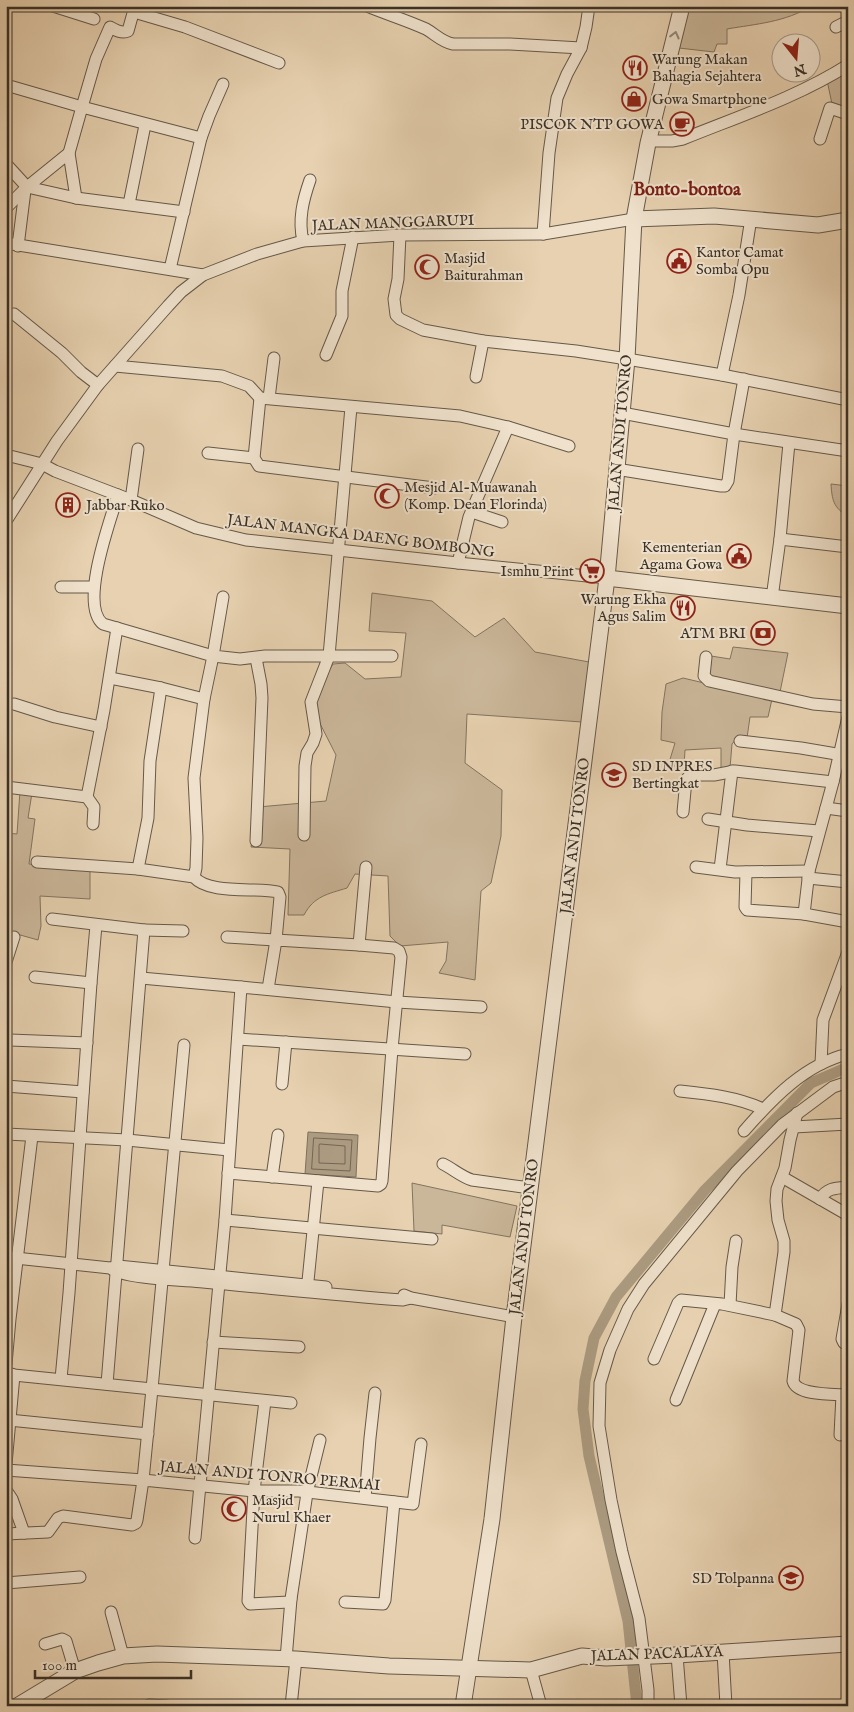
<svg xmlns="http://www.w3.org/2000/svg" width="854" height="1712" viewBox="0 0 854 1712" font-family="'IM FELL English',serif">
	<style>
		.green { fill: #cab699; stroke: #827460 }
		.water { fill: #ac9b81; stroke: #7e715d }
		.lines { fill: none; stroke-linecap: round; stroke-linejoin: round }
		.shore { stroke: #736654; stroke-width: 1 }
		.canal { stroke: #ac9b81; stroke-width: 11 }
		.minor-casing { stroke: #655949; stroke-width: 13 }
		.tertiary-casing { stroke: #655949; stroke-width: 17 }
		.minor { stroke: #efe1cc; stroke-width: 11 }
		.tertiary { stroke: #efe1cc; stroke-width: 15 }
		.oneway { stroke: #94897a }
		.labels { text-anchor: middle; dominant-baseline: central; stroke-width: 4; stroke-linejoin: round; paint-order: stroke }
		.poi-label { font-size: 15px; fill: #3a3127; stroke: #efe1cc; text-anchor: start }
		.street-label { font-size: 15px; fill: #3a3127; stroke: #efe1cc }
		.quarter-label { font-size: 18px; font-weight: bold; fill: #7a1f14; stroke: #efe1cc }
	</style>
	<rect width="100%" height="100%" fill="#e7d1b0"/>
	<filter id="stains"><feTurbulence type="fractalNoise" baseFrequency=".004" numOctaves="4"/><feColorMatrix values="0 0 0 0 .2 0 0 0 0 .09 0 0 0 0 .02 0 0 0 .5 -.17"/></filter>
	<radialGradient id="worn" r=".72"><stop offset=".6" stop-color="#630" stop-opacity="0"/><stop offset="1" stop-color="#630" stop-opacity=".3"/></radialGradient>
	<g class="green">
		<path d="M689,6H811C786,22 756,24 727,29V44H717L714,52L679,48Z"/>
		<polygon points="848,67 848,109 832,104 827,80"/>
		<path d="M831,484L848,486V516C833,508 832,499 831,484Z"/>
		<path d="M372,593L432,601L475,637L504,618L535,652L589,662L582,722L467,714L465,763L502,790L501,836L491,883L481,891L475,980L439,973L446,961L448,942L400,946L390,936L388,876L355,874L347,888C328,894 314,896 304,915H288L290,849L251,847L258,807L326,801L336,755L309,702L333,664L345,663L365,679L401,677L406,633L369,631Z"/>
		<polygon points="733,647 788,653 780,692 709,677 711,656 730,659"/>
		<polygon points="683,678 772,699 768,717 750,717 747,738 737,738 732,744 730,768 721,769 721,748 685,750 684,766 668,766 675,743 661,740 662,712 666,684"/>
		<polygon points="20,791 32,793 28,818 35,819 29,864 90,869 90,899 40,896 41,926 38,940 6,931 6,833 17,834"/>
		<polygon points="412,1183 517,1206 510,1237 442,1225 442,1234 414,1231"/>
	</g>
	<polygon class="water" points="308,1132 358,1135 356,1177 305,1174"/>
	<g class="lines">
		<g class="shore">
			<polygon points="314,1138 352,1140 350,1171 312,1169"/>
			<polygon points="320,1144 345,1146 345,1164 319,1163 319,1146"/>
		</g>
		<polyline class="canal" points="637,1706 628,1621 589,1456 583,1409 585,1381 594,1338 616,1297 705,1190 811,1083 848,1067"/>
		<g class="minor-casing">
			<g id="minor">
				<polyline points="53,6 94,19"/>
				<path d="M367,6C386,14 406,20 426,29C435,34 442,42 453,44H510L581,48"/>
				<polyline points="134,12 185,27 279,63"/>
				<polyline points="836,27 848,21"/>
				<path d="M6,85L82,107L96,59L110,27C115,30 122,34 128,31L135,6"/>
				<polyline points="201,138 209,116 223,84"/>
				<polyline points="820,139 830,108 848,114"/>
				<path d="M650,141H672L683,139C737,117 798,97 848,65"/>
				<polyline points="69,153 82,107 201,138 170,269"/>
				<polyline points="6,164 27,187 69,153 76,198"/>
				<polyline points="129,204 145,125"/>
				<polyline points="6,208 27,187 76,198 184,212"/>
				<polyline points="543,234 549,153 557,98 567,74 581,48 586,27 589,6"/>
				<polyline points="400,235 398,279 394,299 396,315 400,319 423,330 483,341 576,351 627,359 722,375 848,400"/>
				<path d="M303,241C298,220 303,200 310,180"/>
				<polyline points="6,243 203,275"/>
				<polyline points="18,246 25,190"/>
				<polyline points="14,314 62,353 81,372 98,385"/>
				<polyline points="326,355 342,316 342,291 353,237"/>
				<polyline points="115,366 222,376 249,386 260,398 460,416 508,427 569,446"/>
				<polyline points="722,375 739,295 751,218"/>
				<polyline points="476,377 483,341"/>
				<polyline points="260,398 254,458 259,466 434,488"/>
				<polyline points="269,398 274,358"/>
				<polyline points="622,413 734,434 848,451"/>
				<polyline points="208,453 254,458"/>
				<polyline points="6,455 42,464 55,471 131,500 196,528 246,540 458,563 607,578"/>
				<polyline points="616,469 721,486 725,486 728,481 734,434 744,379"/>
				<path d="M118,495C110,521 79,605 103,624L213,656L204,699L194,778L197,838L196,868L194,877L138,869L148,818L150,761L161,688"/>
				<polyline points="131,500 138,449"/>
				<polyline points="472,512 502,522"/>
				<polyline points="6,521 57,441 98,385 168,306 181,292 203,275 257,254 303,241 400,235 543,234 634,219"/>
				<polyline points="780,539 848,547"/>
				<polyline points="458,563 469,517 508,427"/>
				<polyline points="61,587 94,587"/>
				<polyline points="223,597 213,656 240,659 265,656 392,656"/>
				<polyline points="772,598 780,539 789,443"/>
				<polyline points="706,657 704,676 709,681 813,704 848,707"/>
				<polyline points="256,658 261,684 262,698 256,841"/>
				<polyline points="110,678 161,688 204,699"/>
				<polyline points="14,704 55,717 101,727"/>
				<polyline points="848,717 833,782 809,871 804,914 848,922"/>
				<polyline points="740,741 801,748 848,756"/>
				<polyline points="6,787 87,797 104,710 117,628"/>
				<polyline points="87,797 94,807 93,824"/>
				<polyline points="826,808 848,811"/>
				<polyline points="683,812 686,780 690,775 714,775 735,771 833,782"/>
				<polyline points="708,819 747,825 819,831"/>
				<polyline points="304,835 305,766 307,753 313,743 316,734 311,702 329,656 351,407"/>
				<polyline points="37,862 138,869"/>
				<polyline points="696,867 735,872 809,871"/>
				<polyline points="720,869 732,771"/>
				<polyline points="746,872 745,907 747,910 804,914"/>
				<path d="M194,877C209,895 256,887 278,892L280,897L276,940L227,937"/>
				<polyline points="808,878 848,882"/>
				<polyline points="52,919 144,930 107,1384"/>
				<polyline points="144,930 183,931"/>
				<polyline points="359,945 366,867"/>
				<polyline points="6,962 14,937"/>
				<polyline points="35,977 91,983"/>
				<polyline points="141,978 241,987"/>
				<polyline points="238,1039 465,1054"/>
				<polyline points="10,1040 87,1043"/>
				<polyline points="184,1045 152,1389 291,1403"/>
				<polyline points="821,1064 823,1020 848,952"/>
				<polyline points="282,1084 286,1042"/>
				<polyline points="6,1086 83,1092"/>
				<path d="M680,1091C709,1094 737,1097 763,1109"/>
				<path d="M797,1113L790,1140L785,1168L777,1189L776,1201L778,1220L784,1241V1252L775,1315L796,1324L799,1330L793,1381C797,1396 834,1394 848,1395"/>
				<polyline points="794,1127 848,1124"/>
				<path d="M744,1131C772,1099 805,1064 848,1054"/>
				<polyline points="6,1134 127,1140 229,1150"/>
				<path d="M443,1164C453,1169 462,1177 472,1180L530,1188"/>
				<polyline points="228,1173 378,1186 381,1184 382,1181 392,1049 401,957 399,951 394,948 359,945 276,940 268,989"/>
				<polyline points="272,1177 278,1135"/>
				<polyline points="782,1177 848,1215"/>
				<path d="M820,1199C827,1188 835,1188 848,1187"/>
				<polyline points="225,1220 432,1239"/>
				<path d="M6,1257L110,1268C125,1279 182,1280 203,1282C270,1288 336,1295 403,1300L411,1298"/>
				<polyline points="111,1268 118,1266 326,1287"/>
				<polyline points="307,1291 318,1181"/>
				<polyline points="404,1295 411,1298 514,1317"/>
				<polyline points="848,1304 842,1339 844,1343 848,1344"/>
				<polyline points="730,1305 732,1267 736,1241"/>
				<polyline points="213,1342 299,1347"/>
				<polyline points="654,1359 678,1303 681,1300 722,1304 775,1315"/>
				<polyline points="6,1364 10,1319 32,1136"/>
				<polyline points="6,1371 8,1373 14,1375 152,1389 143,1480 6,1470"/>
				<polyline points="61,1379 69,1293 91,983 96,925"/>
				<polyline points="676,1400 715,1304"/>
				<polyline points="265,1401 254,1491 248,1601 250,1604 289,1602 291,1599"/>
				<polyline points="9,1420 148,1434"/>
				<polyline points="840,1435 842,1395"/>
				<polyline points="6,1464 14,1375"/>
				<polyline points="6,1490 12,1499 24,1533"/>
				<polyline points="365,1498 370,1438 375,1393"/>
				<polyline points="6,1534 48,1532 58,1518 63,1516 132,1525 136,1523 137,1520 143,1480 254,1491 299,1491 413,1504 421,1444"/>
				<polyline points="195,1538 225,1220 241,987 397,1002 481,1007"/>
				<polyline points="6,1583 80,1577"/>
				<polyline points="345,1602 383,1604 385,1600 394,1502"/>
				<polyline points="111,1612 123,1656"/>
				<polyline points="45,1644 62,1639 66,1641 75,1671"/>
				<polyline points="723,1652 726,1706"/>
				<polyline points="677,1655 681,1706"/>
				<polyline points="286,1659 291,1599 307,1493 320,1440"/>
				<polyline points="531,1670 541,1706"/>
				<polyline points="149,1705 167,1706"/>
				<polyline points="291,1706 296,1659"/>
				<polyline points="648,1706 648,1690 639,1618 622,1552 611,1500 599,1426 600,1383 610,1350 628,1309 644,1284 737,1171 782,1125 833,1087 848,1082"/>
			</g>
		</g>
		<g class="tertiary-casing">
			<g id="tertiary">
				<polyline points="634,219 714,216 818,225 848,220"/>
				<polyline points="607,578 848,606"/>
				<polyline points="17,1706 75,1671 98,1663 123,1656 157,1654 296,1659 389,1666 531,1670 582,1656 606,1658 677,1655 848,1644"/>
				<polyline points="463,1706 492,1519 514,1317 607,578 627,359 634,219 648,143 682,6"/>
			</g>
		</g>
		<use href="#minor" class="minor"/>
		<use href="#tertiary" class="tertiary"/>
	</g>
	<defs><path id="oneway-chevron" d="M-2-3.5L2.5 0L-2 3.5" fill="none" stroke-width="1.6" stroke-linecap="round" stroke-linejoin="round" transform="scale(1.25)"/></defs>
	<use class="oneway" href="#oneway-chevron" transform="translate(675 35) rotate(-76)"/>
	<defs>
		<g id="restaurant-ring" transform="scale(1.25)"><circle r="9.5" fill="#efe1cc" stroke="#8f2418" stroke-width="1.5"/><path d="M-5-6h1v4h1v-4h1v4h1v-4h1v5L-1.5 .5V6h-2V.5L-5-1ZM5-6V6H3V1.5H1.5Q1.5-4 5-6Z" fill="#8f2418"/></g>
		<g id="shop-ring" transform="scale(1.25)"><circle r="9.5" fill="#efe1cc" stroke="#8f2418" stroke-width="1.5"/><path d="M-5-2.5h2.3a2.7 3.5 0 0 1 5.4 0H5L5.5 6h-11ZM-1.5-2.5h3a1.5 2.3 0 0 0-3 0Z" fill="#8f2418"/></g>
		<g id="cafe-ring" transform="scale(1.25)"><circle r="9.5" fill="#efe1cc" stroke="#8f2418" stroke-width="1.5"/><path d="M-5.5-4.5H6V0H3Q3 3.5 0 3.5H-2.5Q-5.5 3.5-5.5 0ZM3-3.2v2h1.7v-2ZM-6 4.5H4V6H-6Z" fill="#8f2418"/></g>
		<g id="civic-ring" transform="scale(1.25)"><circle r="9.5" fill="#efe1cc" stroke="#8f2418" stroke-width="1.5"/><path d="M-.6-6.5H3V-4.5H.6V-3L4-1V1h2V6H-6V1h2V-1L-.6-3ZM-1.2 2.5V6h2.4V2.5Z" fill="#8f2418"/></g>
		<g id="mosque-ring" transform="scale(1.25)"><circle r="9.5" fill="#efe1cc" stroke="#8f2418" stroke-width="1.5"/><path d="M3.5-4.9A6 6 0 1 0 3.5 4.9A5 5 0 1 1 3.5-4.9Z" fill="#8f2418"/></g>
		<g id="building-ring" transform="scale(1.25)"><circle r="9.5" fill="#efe1cc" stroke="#8f2418" stroke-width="1.5"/><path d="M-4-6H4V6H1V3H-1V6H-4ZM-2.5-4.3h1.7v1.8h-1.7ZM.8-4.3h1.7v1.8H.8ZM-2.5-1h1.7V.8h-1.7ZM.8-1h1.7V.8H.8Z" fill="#8f2418"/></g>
		<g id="supermarket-ring" transform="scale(1.25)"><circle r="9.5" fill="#efe1cc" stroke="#8f2418" stroke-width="1.5"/><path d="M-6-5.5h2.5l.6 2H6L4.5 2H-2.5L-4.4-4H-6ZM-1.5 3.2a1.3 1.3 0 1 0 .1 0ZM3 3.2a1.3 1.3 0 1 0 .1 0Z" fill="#8f2418"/></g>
		<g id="bank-ring" transform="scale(1.25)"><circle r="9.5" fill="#efe1cc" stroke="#8f2418" stroke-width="1.5"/><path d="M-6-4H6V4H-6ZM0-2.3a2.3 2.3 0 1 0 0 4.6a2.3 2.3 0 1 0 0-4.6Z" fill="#8f2418"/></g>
		<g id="school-ring" transform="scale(1.25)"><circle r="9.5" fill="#efe1cc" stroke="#8f2418" stroke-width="1.5"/><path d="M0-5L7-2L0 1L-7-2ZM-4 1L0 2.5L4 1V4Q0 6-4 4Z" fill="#8f2418"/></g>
	</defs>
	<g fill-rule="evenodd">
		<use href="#restaurant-ring" x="635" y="68"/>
		<use href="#shop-ring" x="634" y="99"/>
		<use href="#cafe-ring" x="682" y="124"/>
		<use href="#civic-ring" x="679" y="261"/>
		<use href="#mosque-ring" x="427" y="267"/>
		<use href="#mosque-ring" x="387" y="496"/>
		<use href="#building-ring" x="68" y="505"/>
		<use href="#civic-ring" x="739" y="556"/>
		<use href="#supermarket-ring" x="592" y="571"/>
		<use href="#restaurant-ring" x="683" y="608"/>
		<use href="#bank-ring" x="763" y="633"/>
		<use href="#school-ring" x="614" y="775"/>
		<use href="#mosque-ring" x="234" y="1509"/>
		<use href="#school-ring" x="791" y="1578"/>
	</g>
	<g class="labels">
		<g class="poi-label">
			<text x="652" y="59">Warung Makan<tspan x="652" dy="17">Bahagia Sejahtera</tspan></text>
			<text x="652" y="99">Gowa Smartphone</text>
			<text x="664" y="124" text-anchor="end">PISCOK NTP GOWA</text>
			<text x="696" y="252">Kantor Camat<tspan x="696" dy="17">Somba Opu</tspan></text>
			<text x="444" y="258">Masjid<tspan x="444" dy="17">Baiturahman</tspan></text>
			<text x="404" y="487">Mesjid Al-Muawanah<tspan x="404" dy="17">(Komp. Dean Florinda)</tspan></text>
			<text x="86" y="505">Jabbar Ruko</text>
			<text x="722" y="547" text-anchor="end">Kementerian<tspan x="722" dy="17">Agama Gowa</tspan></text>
			<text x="574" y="571" text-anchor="end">Ismhu Print</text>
			<text x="666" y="599" text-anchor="end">Warung Ekha<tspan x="666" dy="17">Agus Salim</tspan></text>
			<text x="746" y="633" text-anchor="end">ATM BRI</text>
			<text x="632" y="766">SD INPRES<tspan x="632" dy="17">Bertingkat</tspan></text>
			<text x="252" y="1500">Masjid<tspan x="252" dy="17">Nurul Khaer</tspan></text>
			<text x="774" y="1578" text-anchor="end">SD Tolpanna</text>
		</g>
		<g class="street-label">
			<text transform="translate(393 223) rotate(-2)">JALAN MANGGARUPI</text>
			<text transform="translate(620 433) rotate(-85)">JALAN ANDI TONRO</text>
			<text transform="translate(361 536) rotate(7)">JALAN MANGKA DAENG BOMBONG</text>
			<text transform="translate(575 836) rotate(-83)">JALAN ANDI TONRO</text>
			<text transform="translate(524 1237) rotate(-83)">JALAN ANDI TONRO</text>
			<text transform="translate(270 1476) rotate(5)">JALAN ANDI TONRO PERMAI</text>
			<text transform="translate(657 1654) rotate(-2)">JALAN PACALAYA</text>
		</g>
		<g class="quarter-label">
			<text x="687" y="190">Bonto-bontoa</text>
		</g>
	</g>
	<rect width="854" height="1712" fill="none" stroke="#e7d1b0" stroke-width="25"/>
	<rect x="8" y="8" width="839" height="1697" fill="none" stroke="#3a3127" stroke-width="2.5"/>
	<rect x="12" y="12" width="829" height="1687" fill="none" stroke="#3a3127"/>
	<g transform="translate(796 58) rotate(163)"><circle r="24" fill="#efe1cc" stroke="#a79b8a"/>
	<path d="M0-4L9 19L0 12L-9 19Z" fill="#8f2418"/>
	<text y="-8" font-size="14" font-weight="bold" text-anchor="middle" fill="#3a3127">N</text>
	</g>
	<path d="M35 1670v8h156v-8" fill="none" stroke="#3a3127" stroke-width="2.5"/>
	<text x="42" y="1670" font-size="15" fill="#3a3127" stroke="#efe1cc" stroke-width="4" paint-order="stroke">100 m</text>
	<rect width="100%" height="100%" filter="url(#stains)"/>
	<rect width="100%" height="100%" fill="url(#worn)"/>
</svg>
